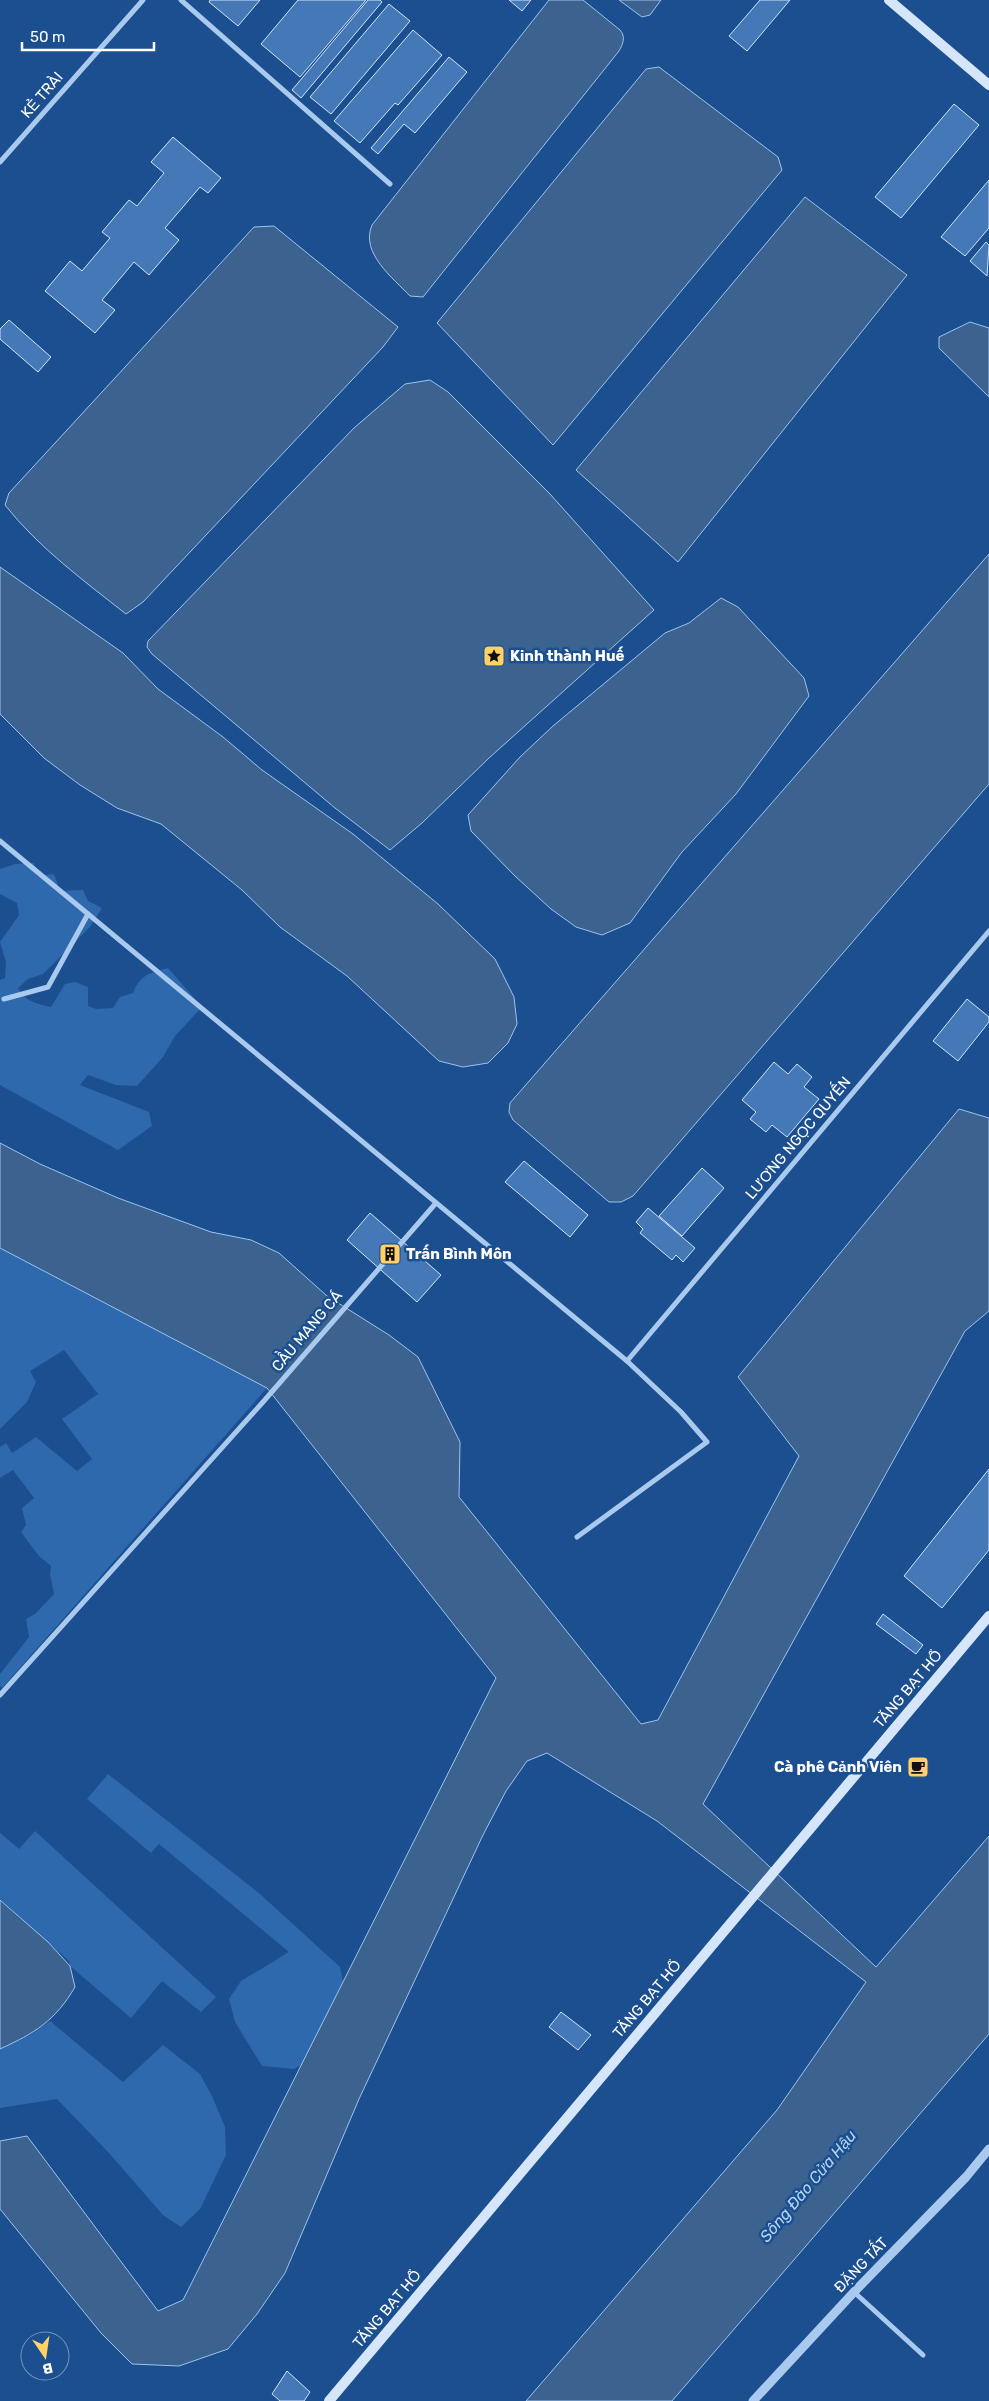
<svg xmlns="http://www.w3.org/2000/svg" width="989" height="2401" viewBox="0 0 989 2401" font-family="Rubik,sans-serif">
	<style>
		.green { fill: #2e69ad }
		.water { fill: #3c6290; stroke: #9cc4f0 }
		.building { fill: #4478b7; stroke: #cfe3fa }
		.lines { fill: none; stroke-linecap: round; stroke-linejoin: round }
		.minor { stroke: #a9c9ee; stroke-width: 5 }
		.tertiary { stroke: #a9c9ee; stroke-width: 9 }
		.secondary { stroke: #d6e6fa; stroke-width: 10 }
		.labels { text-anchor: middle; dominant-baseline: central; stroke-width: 5; stroke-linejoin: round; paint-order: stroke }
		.street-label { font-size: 15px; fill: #fff; stroke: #1b4f8f }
		.poi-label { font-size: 15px; font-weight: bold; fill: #fff; stroke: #1b4f8f; text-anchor: start }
		.water-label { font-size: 16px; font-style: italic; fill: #b5d3f5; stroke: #1b4f8f }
	</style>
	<rect width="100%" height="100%" fill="#1b4f8f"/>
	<g class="green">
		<path d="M34,863L37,876L54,874L60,891L83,890L88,901L102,908L90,927L43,974L28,979L18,988C25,1001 36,1004 51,1007L65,984L75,982L88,987V1006L96,1009L113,1008L120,997L133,993C140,975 149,973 168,968L202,1007L175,1036L163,1057L137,1086L116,1085L88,1075L80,1085L149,1112L152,1126L118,1150L0,1085V980L5,978L6,962L0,942L19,915L17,903L0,894V869L15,864Z"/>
		<polygon points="0,1248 267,1388 2,1688 0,1686 0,1674 29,1637 26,1619 35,1614 54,1594 50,1574 51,1566 39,1556 21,1532 26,1525 22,1508 34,1498 13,1470 0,1478 0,1447 6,1443 12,1453 36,1437 77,1471 92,1459 62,1419 98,1394 64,1350 30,1371 36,1382 27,1402 0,1429"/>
		<polygon points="108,1774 260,1894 340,1967 347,2000 321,2053 294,2069 262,2066 235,2022 229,1999 241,1981 289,1952 159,1844 151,1853 87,1799"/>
		<polygon points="35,1831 216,1997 201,2012 162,1981 131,2018 70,1966 69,1961 0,1899 0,1833 19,1849"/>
		<polygon points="50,2021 123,2082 163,2045 200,2074 212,2096 225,2127 226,2155 200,2209 181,2227 163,2215 109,2153 57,2099 0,2108 0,2049 30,2035"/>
	</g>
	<g class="water">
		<path d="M549,0H583L620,30C626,37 623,44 619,51L423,297L410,296C393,278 360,253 372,225Z"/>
		<polygon points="619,0 661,0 650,15 642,17"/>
		<polygon points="659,67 778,157 782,170 553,445 437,323 646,69"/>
		<polygon points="805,197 907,275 678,562 576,470"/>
		<path d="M274,226L398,327L383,347L143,602L126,614C84,581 38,547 5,505L9,493L254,227Z"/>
		<polygon points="970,322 989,328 989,397 939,348 939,337"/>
		<polygon points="430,380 448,392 550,494 654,610 489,758 422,823 390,850 335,808 152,654 147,647 148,641 354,428 405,384"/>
		<polygon points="989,554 989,784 633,1196 621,1202 609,1202 513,1120 509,1112 510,1103"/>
		<polygon points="0,567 123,653 158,689 223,737 262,770 353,834 438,904 495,959 514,997 517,1024 508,1043 488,1063 463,1067 439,1061 347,976 280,927 242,890 161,824 117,808 80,785 44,758 0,714"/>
		<polygon points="721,598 738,607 804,678 809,696 736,794 682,852 630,923 602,935 576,927 551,909 515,876 471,831 468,815 520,757 553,726 665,633 689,623"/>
		<polygon points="959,1109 989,1118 989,1311 965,1331 703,1804 876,1967 989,1836 989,2034 672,2401 526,2401 777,2110 866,1982 657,1821 547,1753 527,1761 506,1791 483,1835 359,2099 285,2273 257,2314 228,2349 179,2366 132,2364 101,2333 0,2209 0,2141 27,2136 158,2311 183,2300 496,1678 267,1388 0,1248 0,1143 40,1164 118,1198 211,1232 251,1240 279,1253 327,1296 389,1335 418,1357 460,1442 459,1497 641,1724 658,1720 799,1456 738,1377"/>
		<path d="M0,1900L48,1942L70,1966L75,1987C55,2021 35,2033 0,2049Z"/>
	</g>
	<g class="building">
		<polygon points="210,0 260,0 238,26 209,2"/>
		<polygon points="298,0 366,0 300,77 261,44"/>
		<polygon points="368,0 380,0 382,2 301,98 292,90"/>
		<polygon points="509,0 531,0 522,11"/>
		<polygon points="760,0 790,0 747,51 729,36"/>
		<polygon points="389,4 410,21 331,114 310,97"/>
		<polygon points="413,30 442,55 398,105 395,103 360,143 334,121"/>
		<polygon points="449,57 467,72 415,133 404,124 378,154 371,148"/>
		<polygon points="954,104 979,125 901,218 875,197"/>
		<polygon points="173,137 221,178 208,193 200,187 165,228 179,240 149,275 134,262 102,300 115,310 95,333 45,291 70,261 82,271 110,238 102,232 129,200 137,206 164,173 151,162"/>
		<polygon points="989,180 989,228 965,256 941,237"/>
		<polygon points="986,242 989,245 987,276 970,261"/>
		<polygon points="9,320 51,357 38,372 0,339 0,329"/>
		<polygon points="967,999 989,1017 989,1022 958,1061 933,1041"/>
		<polygon points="774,1062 788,1074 797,1064 812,1077 804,1087 819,1099 787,1137 772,1125 766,1132 750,1119 756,1112 742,1100"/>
		<polygon points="524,1161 588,1215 570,1237 505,1182"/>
		<polygon points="702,1168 724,1188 682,1236 659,1216"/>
		<polygon points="648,1208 695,1248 683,1262 676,1255 672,1260 640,1233 643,1229 636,1222"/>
		<polygon points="370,1213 441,1275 417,1302 347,1240"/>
		<polygon points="989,1469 989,1550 942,1608 904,1576"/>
		<polygon points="883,1614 923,1645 916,1654 876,1624"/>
		<polygon points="561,2012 591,2035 578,2050 549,2027"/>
		<polygon points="287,2371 310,2392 304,2401 280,2401 272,2394"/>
	</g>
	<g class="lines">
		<g class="minor">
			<polyline points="181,0 390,184"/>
			<polyline points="0,162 143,0"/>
			<polyline points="0,841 627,1361 681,1412 707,1442 577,1537"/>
			<polyline points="4,999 48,987 88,914"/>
			<polyline points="627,1361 989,931"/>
			<polyline points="0,1695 263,1402 436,1203"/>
			<polyline points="854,2292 923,2355"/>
		</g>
		<polyline class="tertiary" points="753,2401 854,2292 966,2177 989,2149"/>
		<g class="secondary">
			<polyline points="889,0 989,85"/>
			<polyline points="329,2401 989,1616"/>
		</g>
	</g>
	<defs>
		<g id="sight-square" transform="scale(1.125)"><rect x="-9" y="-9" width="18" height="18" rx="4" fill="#ffd166" stroke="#1b4f8f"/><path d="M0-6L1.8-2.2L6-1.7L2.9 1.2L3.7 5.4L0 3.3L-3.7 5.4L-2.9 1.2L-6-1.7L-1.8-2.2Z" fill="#111"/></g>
		<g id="building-square" transform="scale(1.125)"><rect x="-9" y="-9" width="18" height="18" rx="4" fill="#ffd166" stroke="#1b4f8f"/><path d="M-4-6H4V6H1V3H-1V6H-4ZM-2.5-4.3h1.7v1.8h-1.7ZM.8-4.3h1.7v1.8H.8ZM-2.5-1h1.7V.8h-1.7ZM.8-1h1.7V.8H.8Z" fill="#111"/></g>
		<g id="cafe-square" transform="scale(1.125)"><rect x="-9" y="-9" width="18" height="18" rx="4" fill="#ffd166" stroke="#1b4f8f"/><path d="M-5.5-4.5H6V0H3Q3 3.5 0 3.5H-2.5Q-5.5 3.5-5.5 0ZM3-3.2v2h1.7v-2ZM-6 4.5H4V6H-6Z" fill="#111"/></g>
	</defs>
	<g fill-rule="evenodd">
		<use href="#sight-square" x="494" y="656"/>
		<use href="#building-square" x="390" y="1254"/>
		<use href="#cafe-square" x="918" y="1767"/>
	</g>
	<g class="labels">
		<g class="street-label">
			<text transform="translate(42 95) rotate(-49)">KẺ TRÀI</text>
			<text transform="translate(798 1138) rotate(-50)">LƯƠNG NGỌC QUYẾN</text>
			<text transform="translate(307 1331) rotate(-50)">CẦU MANG CÁ</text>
			<text transform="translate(908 1689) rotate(-50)">TĂNG BẠT HỔ</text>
			<text transform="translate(647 1999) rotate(-50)">TĂNG BẠT HỔ</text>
			<text transform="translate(861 2265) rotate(-46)">ĐẶNG TẤT</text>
			<text transform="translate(387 2309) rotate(-50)">TĂNG BẠT HỔ</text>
		</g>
		<g class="poi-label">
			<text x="510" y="656">Kinh thành Huế</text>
			<text x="406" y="1254">Trấn Bình Môn</text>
			<text x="902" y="1767" text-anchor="end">Cà phê Cảnh Viên</text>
		</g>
		<g class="water-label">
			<text transform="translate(808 2186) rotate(-50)">Sông Đào Cửa Hậu</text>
		</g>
	</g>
	<g transform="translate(45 2356) rotate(167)"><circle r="24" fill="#1b4f8f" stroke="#7695bc"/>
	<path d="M0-4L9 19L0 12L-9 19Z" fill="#ffd166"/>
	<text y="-8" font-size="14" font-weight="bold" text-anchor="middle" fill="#ffffff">B</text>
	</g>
	<path d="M22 42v8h132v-8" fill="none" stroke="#ffffff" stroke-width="2.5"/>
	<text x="30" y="42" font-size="15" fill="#ffffff" stroke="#1b4f8f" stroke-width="4" paint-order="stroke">50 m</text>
</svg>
